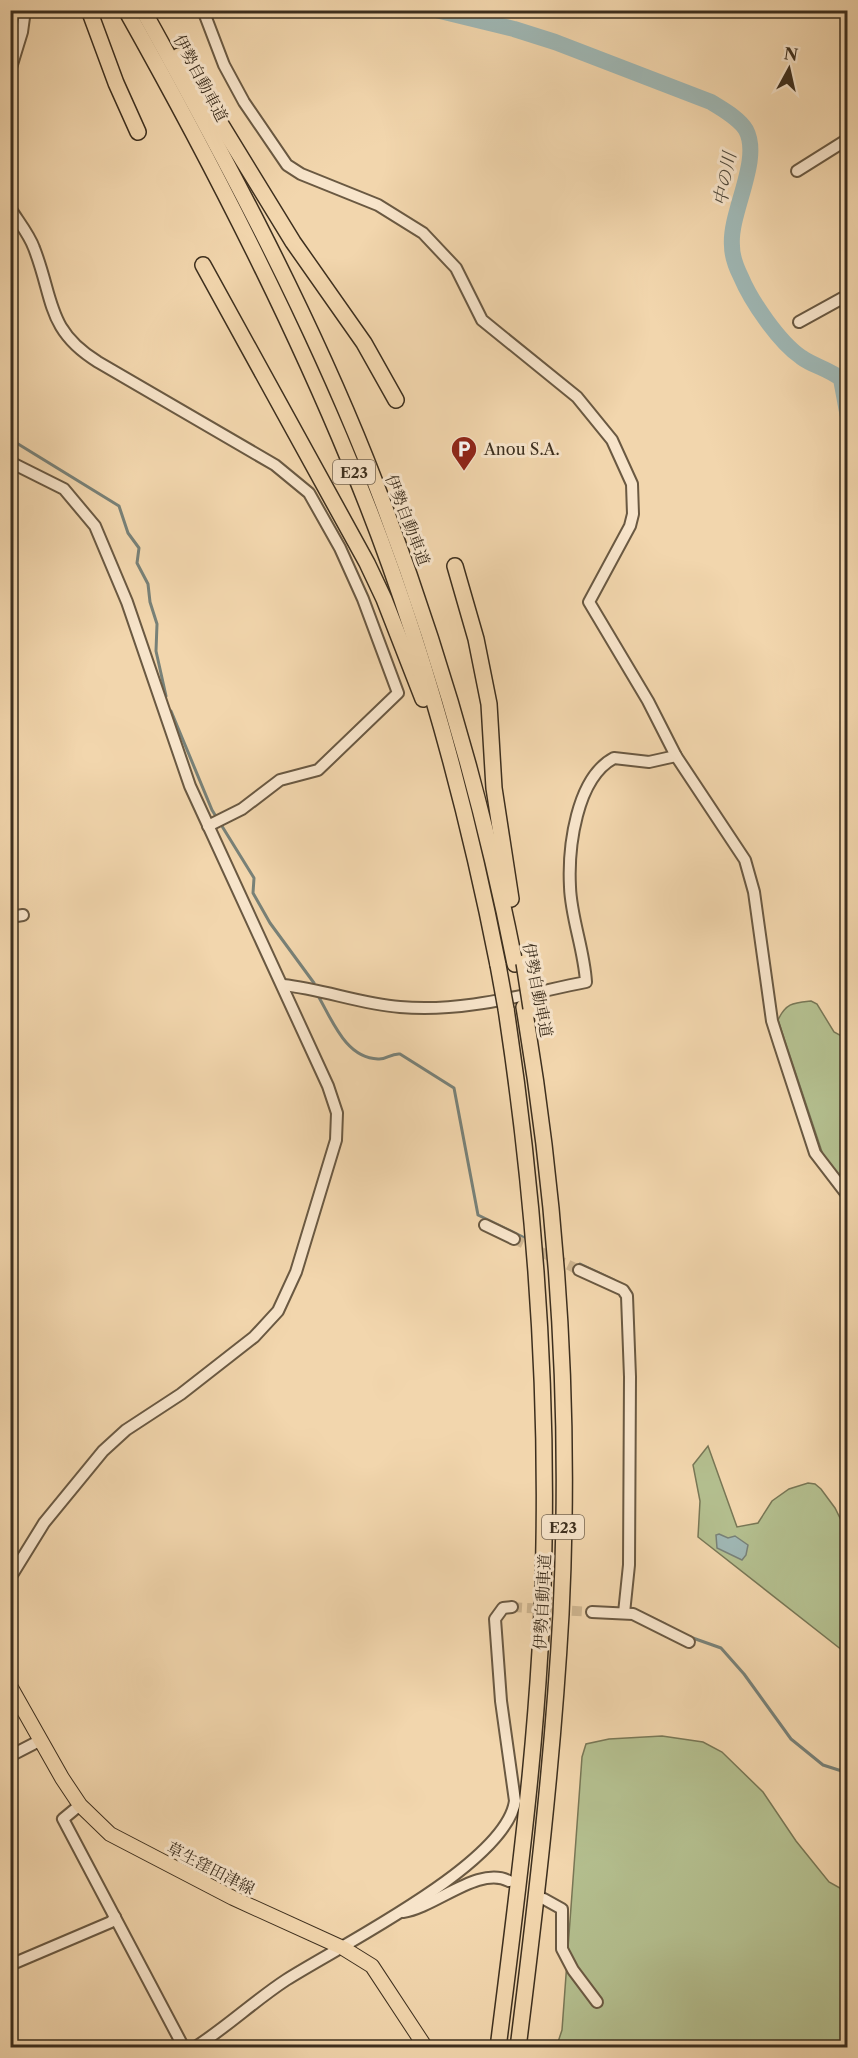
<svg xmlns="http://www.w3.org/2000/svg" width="858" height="2058" viewBox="0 0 858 2058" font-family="'Libre Caslon Text','Noto Serif JP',serif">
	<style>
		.green { fill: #b4bf8f; stroke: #787756; stroke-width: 1.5 }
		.water { fill: #9fb7b4; stroke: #788178; stroke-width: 1.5 }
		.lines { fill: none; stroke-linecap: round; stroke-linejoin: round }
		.stream { stroke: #788178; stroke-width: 3 }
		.river { stroke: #9fb7b4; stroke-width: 16 }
		.minor-tunnel { stroke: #ceb590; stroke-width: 10; stroke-dasharray: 10 5; stroke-linecap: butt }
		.minor-casing { stroke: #6a5942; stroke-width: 14 }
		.major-casing { stroke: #3d2f1e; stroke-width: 16 }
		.highway-casing { stroke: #3d2f1e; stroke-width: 18 }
		.minor { stroke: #f7e4ca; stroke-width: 10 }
		.major { stroke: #f2d6ad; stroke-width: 14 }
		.highway { stroke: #f2d6ad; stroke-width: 15 }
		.highway-bridge-casing { stroke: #3d2f1e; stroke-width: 18; stroke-linecap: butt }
		.highway-bridge { stroke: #f2d6ad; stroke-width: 15 }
		.labels { text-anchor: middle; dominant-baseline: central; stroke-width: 6; stroke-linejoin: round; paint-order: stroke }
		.shield { fill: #f7e4ca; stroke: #756552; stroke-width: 1.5 }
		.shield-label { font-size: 15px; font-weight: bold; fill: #3d2f1e }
		.street-label { font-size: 16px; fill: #3d2f1e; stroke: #f7e4ca }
		.poi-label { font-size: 16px; fill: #3d2f1e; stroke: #f7e4ca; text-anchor: start }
		.water-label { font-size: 18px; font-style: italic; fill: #514a3c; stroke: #f7e4ca }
	</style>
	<rect width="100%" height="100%" fill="#f2d6ad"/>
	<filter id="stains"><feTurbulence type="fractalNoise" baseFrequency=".00333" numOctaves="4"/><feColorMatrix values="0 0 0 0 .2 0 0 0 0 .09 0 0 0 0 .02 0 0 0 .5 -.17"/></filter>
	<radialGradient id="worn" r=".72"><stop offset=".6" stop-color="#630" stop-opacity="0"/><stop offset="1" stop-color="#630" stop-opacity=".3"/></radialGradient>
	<g class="green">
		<path d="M811,1001L817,1004L834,1032L847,1039V1185L824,1158L778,1020C786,1003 793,1003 811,1001Z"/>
		<polygon points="708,1446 737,1527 758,1523 772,1501 789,1489 808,1483 815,1484 821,1489 835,1508 847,1532 847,1654 698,1537 700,1501 693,1465"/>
		<polygon points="662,1736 703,1742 722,1752 763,1792 796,1841 829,1882 847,1892 847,2047 556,2048 562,2030 582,1757 586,1744 609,1739"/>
	</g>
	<polygon class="water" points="719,1534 728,1538 735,1536 748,1545 746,1555 742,1560 717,1548 716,1535"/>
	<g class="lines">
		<g class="stream">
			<polyline points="10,439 119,506 128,533 139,548 137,563 148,584 150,602 157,624 156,651 166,696"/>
			<polyline points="171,711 212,810 254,878 253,893 270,923 314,983"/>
			<path d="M317,994C332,1019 345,1058 378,1059C386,1060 391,1053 400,1054L454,1088L478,1215L527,1239"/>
			<polyline points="580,1264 614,1280"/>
			<polyline points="636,1610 665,1624"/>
			<polyline points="690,1637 721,1648 744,1674 791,1739 823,1765 848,1773"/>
		</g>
		<path class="river" d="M436,10L514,29L555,42L711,102C722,109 739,118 746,130C762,160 729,213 732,246C732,256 737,269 741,277C751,301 779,342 801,357C813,366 829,369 841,379L848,417"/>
		<g class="minor-tunnel">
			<polyline points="514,1239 579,1270"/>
			<polyline points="512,1607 592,1612"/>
		</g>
		<g class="minor-casing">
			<g id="minor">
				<polyline points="203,10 224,65 244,102 287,165 301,174 378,205 423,233 456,268 482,320 577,397 612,440 632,484 633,514 630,526 589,602 648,701 676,756 745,860 754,892 772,1021 779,1043 815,1153 848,1196"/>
				<polyline points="10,71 22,32 25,10"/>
				<polyline points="797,171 848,139"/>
				<path d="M10,208C18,221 29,234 34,248C54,299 46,330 98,362L275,465L309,493L340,548L363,599L398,693L318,770L280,780L242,809L208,826"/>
				<polyline points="799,322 848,295"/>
				<polyline points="10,462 64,489 95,526 127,602 190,786 328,1086 337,1113 336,1140 296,1272 278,1311 254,1337 181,1394 126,1430 103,1451 44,1523 10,1578"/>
				<polyline points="10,917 23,915"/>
				<path d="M283,985C323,989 360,1004 400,1007C463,1013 525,994 586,982C584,949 571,918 570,887C568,848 576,778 614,758L649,762L676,756"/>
				<polyline points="485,1225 514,1239"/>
				<polyline points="579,1270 623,1290 627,1296 630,1377 629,1565 624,1613"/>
				<polyline points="592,1612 633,1614 689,1642"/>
				<polyline points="10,1756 41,1740"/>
				<polyline points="80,1805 63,1819 184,2048"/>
				<polyline points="544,1899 562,1909 562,1949 573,1970 597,2002"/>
				<path d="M403,1912C436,1907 479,1865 509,1881"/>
				<polyline points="10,1965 111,1922 115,1917"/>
				<path d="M194,2048C227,2027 254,2001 286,1980C339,1946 506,1864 515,1801L501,1701L495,1619L503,1608L512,1607"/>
			</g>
		</g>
		<g class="major-casing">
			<polyline id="major" points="10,1686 62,1778 80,1805 110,1834 233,1898 343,1948 372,1966 426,2048"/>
		</g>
		<g class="highway-casing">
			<g id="highway">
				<polyline points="89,10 116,83 138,132"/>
				<path d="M126,10C208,156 285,305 349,460C417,622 464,793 498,965"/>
				<path d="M143,10C224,156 304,304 366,459C431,623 481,791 515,964"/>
				<polyline points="179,56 293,242 364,343 396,400"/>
				<polyline points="203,265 367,563 384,599 423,699"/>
				<polyline points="455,566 476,639 489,704 494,788 511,899"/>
				<path d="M498,2048C519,1880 542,1711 544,1542C547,1363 533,1186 506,1009"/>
				<path d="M518,2048C536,1903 553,1759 561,1614C571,1411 558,1207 524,1007"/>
			</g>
		</g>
		<use href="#minor" class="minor"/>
		<use href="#major" class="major"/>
		<use href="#highway" class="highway"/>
		<g class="highway-bridge-casing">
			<g id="highway-bridge">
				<polyline points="524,963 531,1008"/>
				<polyline points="498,965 506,1009"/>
			</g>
		</g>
		<use href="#highway-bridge" class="highway-bridge"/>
	</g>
	<defs>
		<g id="parking-pin" transform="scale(1.35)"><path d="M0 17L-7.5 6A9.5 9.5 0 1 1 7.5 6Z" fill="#8f2418" stroke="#f7e4ca"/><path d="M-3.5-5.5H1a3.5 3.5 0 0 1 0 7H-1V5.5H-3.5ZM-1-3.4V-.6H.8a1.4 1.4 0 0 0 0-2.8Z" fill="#fff"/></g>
	</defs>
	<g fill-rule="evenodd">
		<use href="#parking-pin" x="464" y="449"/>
	</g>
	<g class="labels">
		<g class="shield">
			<rect x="333" y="460" width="42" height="24" rx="4.5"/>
			<rect x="542" y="1515" width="42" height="24" rx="4.5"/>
		</g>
		<g class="shield-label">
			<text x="354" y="472">E23</text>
			<text x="563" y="1527">E23</text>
		</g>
		<g class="street-label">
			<text transform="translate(201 78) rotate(62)">伊勢自動車道</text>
			<text transform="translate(408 520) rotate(69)">伊勢自動車道</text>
			<text transform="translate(538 990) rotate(79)">伊勢自動車道</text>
			<text transform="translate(542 1602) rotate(-87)">伊勢自動車道</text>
			<text transform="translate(211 1868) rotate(27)">草生窪田津線</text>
		</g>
		<g class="poi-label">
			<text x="484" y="449">Anou S.A.</text>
		</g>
		<g class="water-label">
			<text transform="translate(725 179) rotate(-79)">中の川</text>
		</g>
	</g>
	<rect width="858" height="2058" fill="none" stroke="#f2d6ad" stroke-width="36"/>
	<rect x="12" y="12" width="834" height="2034" fill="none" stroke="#3d2f1e" stroke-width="3"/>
	<rect x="18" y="18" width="822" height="2022" fill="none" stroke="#3d2f1e" stroke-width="1.5"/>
	<g transform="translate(789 69) rotate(8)" stroke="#f7e4ca" stroke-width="4.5" paint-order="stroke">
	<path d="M0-4.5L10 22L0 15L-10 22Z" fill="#3d2f1e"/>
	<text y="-9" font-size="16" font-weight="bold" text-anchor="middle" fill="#3d2f1e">N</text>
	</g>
	<rect width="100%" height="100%" filter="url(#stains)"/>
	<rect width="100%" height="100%" fill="url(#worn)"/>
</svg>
